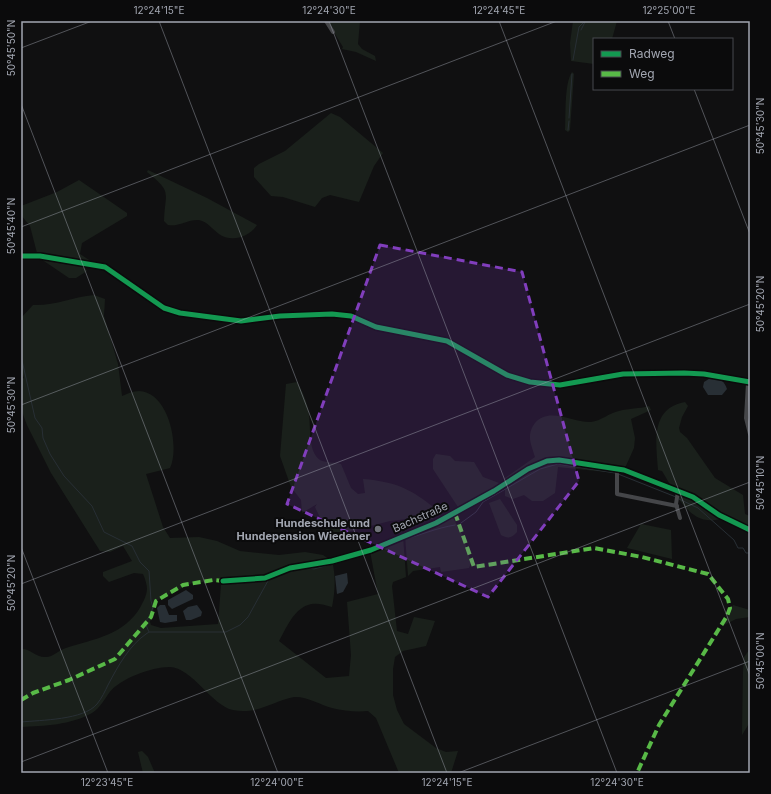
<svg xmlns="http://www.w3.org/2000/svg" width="771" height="794" viewBox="0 0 771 794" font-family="Inter,sans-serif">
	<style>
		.green { fill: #1a201b; fill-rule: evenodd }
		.water { fill: #282f35 }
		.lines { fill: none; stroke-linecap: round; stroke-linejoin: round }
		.stream { stroke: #282f35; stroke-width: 1 }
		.minor { stroke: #454649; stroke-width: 4 }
		.quiet { stroke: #58b947; stroke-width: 4; stroke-dasharray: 8 4; stroke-linecap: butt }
		.cycleway-casing { stroke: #0b0b0c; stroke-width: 8 }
		.cycleway { stroke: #139951; stroke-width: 5 }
		.marked { fill: #813ebd; fill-opacity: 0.2; stroke: #813ebd; stroke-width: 3; stroke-dasharray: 8 5; stroke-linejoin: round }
		.ticks { fill: none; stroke: #a2a6b1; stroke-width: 1; stroke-opacity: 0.45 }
		.poi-dot { fill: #6f7279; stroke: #0b0b0c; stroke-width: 1.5 }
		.labels { text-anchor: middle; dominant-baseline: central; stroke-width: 4; stroke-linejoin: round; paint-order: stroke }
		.street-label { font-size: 11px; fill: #a2a6b1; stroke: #0b0b0c }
		.poi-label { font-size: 11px; font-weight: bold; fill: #a2a6b1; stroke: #0b0b0c; text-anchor: end }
		.neatline { fill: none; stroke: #a2a6b1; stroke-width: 1.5 }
		.ticks-label { font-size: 10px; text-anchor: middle; fill: #a2a6b1 }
	</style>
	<rect width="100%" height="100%" fill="#101011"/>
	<g class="green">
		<polygon points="327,21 360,21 358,44 362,49 375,56 376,61 356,52 342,49 343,47"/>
		<polygon points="573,21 617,21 612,39 594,39 594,64 571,61 570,43"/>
		<path d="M572,72L574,74L570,130L568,132L565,130C566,115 564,84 572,72Z"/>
		<polygon points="331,113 340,117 383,153 374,166 359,202 330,195 322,198 315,207 283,197 271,196 254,177 254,168 259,164 285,151"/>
		<path d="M148,170L207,198L257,225C250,237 231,243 219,234C212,229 208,222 199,220C188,219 179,227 168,225L164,221C165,191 173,193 147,172Z"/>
		<polygon points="79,180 127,213 127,216 82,243 80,254 92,262 80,261 37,253 30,226 21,215 21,206 57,192"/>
		<polygon points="41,259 83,266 87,271 76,278 69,278"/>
		<path d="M94,295L105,299L104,316L118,364L122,396C127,394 133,391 139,391C169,392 180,447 170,468L146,474L163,527L170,538L199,537L217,541L240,551L279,555L305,552L323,555L332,561C336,575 335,592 332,607C325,605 315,602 308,605C293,610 286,629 279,641L326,678L349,676L351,655L347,602L378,594L370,551L403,536L406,577L393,582L392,586L397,631L408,634L414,617L435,621L426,646L403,651L395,657L393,669V695L397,710L404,724L436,748L446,752L458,751L451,773H399L376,718L368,711C356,712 344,711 332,708C321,705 306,696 294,697C273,701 257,715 233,710C212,706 191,666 169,667C152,667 119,679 109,693C104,700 100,708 92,713C71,725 44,726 21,727V649C30,648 36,658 46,657C53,657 59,650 66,648C94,639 125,635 141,606C148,593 149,588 143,574L134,573L109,582L103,576V572L132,561L123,546L110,552L100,551L51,473L27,425L21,409V379L24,378L21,370V318L33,305C54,306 73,297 94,295ZM223,581L232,582L221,585L218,624L161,628L151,625L150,622L156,601L192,583Z"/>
		<path d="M297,382C303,392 308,404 309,416C311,429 308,452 320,460C325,463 336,462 341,464L351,488L358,494L365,493L363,479C397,482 411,489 437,510L433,519L422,520L416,518L390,521L347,532H327L315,507L317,504L302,513L301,500L291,487L280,456L286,384Z"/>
		<path d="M685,402L688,406L682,417L679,428L680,432L687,438L715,478L743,495L745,514L750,516V532L741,526L723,518C690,530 676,493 662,471L658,470C656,443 650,408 685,402Z"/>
		<path d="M649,406L651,410L631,419L635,438L634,448L625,468L615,473L558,467L555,493L543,501H532L524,495L513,499L505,496V478L535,457C531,444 526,435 535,423C549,406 573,423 591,422C601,421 609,413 619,411C629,408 639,409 649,406Z"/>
		<polygon points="436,454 450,456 455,461 474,462 483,477 499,483 497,489 460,510 433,469 433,459"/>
		<path d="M500,499L517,525V532C512,538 508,539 501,535L489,503Z"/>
		<polygon points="453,518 463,536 471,563 469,568 441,572 440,567 413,571 408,576 405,535"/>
		<polygon points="641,524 671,530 672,559 627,548"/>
		<polygon points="733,605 750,610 750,617 736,619 722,626"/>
		<polygon points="750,649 750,722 742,735 743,672 744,657"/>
		<polygon points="142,751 148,757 155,773 143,773 138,752"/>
	</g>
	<g class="water">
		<path d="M712,377C721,379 724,381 727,389L722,395H708L703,387L704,382Z"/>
		<polygon points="347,573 348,583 343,592 337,594 335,576"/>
		<polygon points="186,590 193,595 193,599 172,609 168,605 168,600"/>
		<polygon points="160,605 165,605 169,615 177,615 177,621 165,623 160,622 157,608"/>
		<polygon points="197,605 202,612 201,616 191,620 186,620 183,611 188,607"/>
	</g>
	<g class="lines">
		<g class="stream">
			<polyline points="581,30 585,22"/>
			<polyline points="573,60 579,27 585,21"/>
			<polyline points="569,118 572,74"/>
			<polyline points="568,130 569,121"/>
			<polyline points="21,356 35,418 42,428 43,438 50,454 64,476 92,506 104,532 132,546 140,562 149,571 151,601 153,607 150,616 145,622"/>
			<polyline points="618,474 676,497"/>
			<polyline points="679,499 698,508 734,540 738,548 743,548 746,553 750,553"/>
			<polyline points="461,523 476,512 483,502 540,469 558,464 615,473"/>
			<path d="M399,541C418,536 436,528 455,525"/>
			<polyline points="349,559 372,552"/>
			<polyline points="305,567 314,569 343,561"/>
			<polyline points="146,625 149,632"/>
			<path d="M21,722C41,720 84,720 97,704C102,698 105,691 108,685C118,666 129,646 146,634L149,632H226L240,625L248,617L269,579L300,568"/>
		</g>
		<g class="minor">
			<polyline points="326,21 333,32"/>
			<polyline points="21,256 40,256 105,267 164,308 180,313 241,321 280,316 332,314 351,316 376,327 447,341 507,375 530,382 560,385 623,374 684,373 704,374 750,382"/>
			<polyline points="748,383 746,418 750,434"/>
			<polyline points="617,469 617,494 677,506"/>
			<polyline points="678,491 676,504 680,518"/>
			<polyline points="223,581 265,578 290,568 332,561 371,550 436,523 494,491 528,469 547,461 559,460 624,470 693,497 719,515 750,530"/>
		</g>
		<g class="quiet">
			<polyline points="455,513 474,567 594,548 642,557 708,574 728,599 730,608 727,616 659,725 637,773"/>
			<polyline points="21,700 33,693 69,680 115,659 151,617 156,601 183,585 213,580 223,581"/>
		</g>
		<g class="cycleway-casing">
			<g id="cycleway">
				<polyline points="21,256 40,256 105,267 164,308 180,313 241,321 280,316 332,314 351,316 376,327 447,341 507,375 530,382 560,385 623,374 684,373 704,374 750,382"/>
				<polyline points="223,581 265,578 290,568 332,561 371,550 436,523 494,491 528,469 547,461 559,460 624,470 693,497 719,515 750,530"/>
			</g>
		</g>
		<use href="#cycleway" class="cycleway"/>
	</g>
	<path class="marked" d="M380,245L522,272L579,481L488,597L287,504Z"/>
	<path class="ticks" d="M159,21L447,773M329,21L617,773M499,21L750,676M668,21L675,39M21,48L92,21M694,89L750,234M21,104L278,773M21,227L557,21M21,405L750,125M21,547L108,773M21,584L750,304M21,762L750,482M458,773L750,661"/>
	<circle class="poi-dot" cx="378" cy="529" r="4"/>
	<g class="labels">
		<g class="street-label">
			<text transform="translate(420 517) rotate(-24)">Bachstraße</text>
		</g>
		<g class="poi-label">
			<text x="370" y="523">Hundeschule und<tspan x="370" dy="13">Hundepension Wiedener</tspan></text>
		</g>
	</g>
	<rect width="771" height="794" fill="none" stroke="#0b0b0c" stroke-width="44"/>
	<rect x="593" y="38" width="140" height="52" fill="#0b0b0c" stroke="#47494e"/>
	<rect x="601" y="51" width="20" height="6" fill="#139951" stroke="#47494e"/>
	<text x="629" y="58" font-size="12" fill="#a2a6b1">Radweg</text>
	<rect x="601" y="71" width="20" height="6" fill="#58b947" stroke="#47494e"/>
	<text x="629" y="78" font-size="12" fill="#a2a6b1">Weg</text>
	<rect x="22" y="22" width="727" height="750" class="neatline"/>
	<g class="ticks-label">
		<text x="159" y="14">12°24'15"E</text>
		<text x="329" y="14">12°24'30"E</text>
		<text x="499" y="14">12°24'45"E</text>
		<text x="669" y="14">12°25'00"E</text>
		<text transform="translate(11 48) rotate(-90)" y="4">50°45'50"N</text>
		<text transform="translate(760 126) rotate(-90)" y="4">50°45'30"N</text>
		<text transform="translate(11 226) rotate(-90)" y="4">50°45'40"N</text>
		<text transform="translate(760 304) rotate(-90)" y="4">50°45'20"N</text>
		<text transform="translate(11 405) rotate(-90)" y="4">50°45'30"N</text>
		<text transform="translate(760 483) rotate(-90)" y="4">50°45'10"N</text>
		<text transform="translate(11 583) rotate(-90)" y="4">50°45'20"N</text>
		<text transform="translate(760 661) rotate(-90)" y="4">50°45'00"N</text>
		<text x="107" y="786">12°23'45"E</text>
		<text x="277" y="786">12°24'00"E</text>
		<text x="447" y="786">12°24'15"E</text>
		<text x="617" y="786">12°24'30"E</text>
	</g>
</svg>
